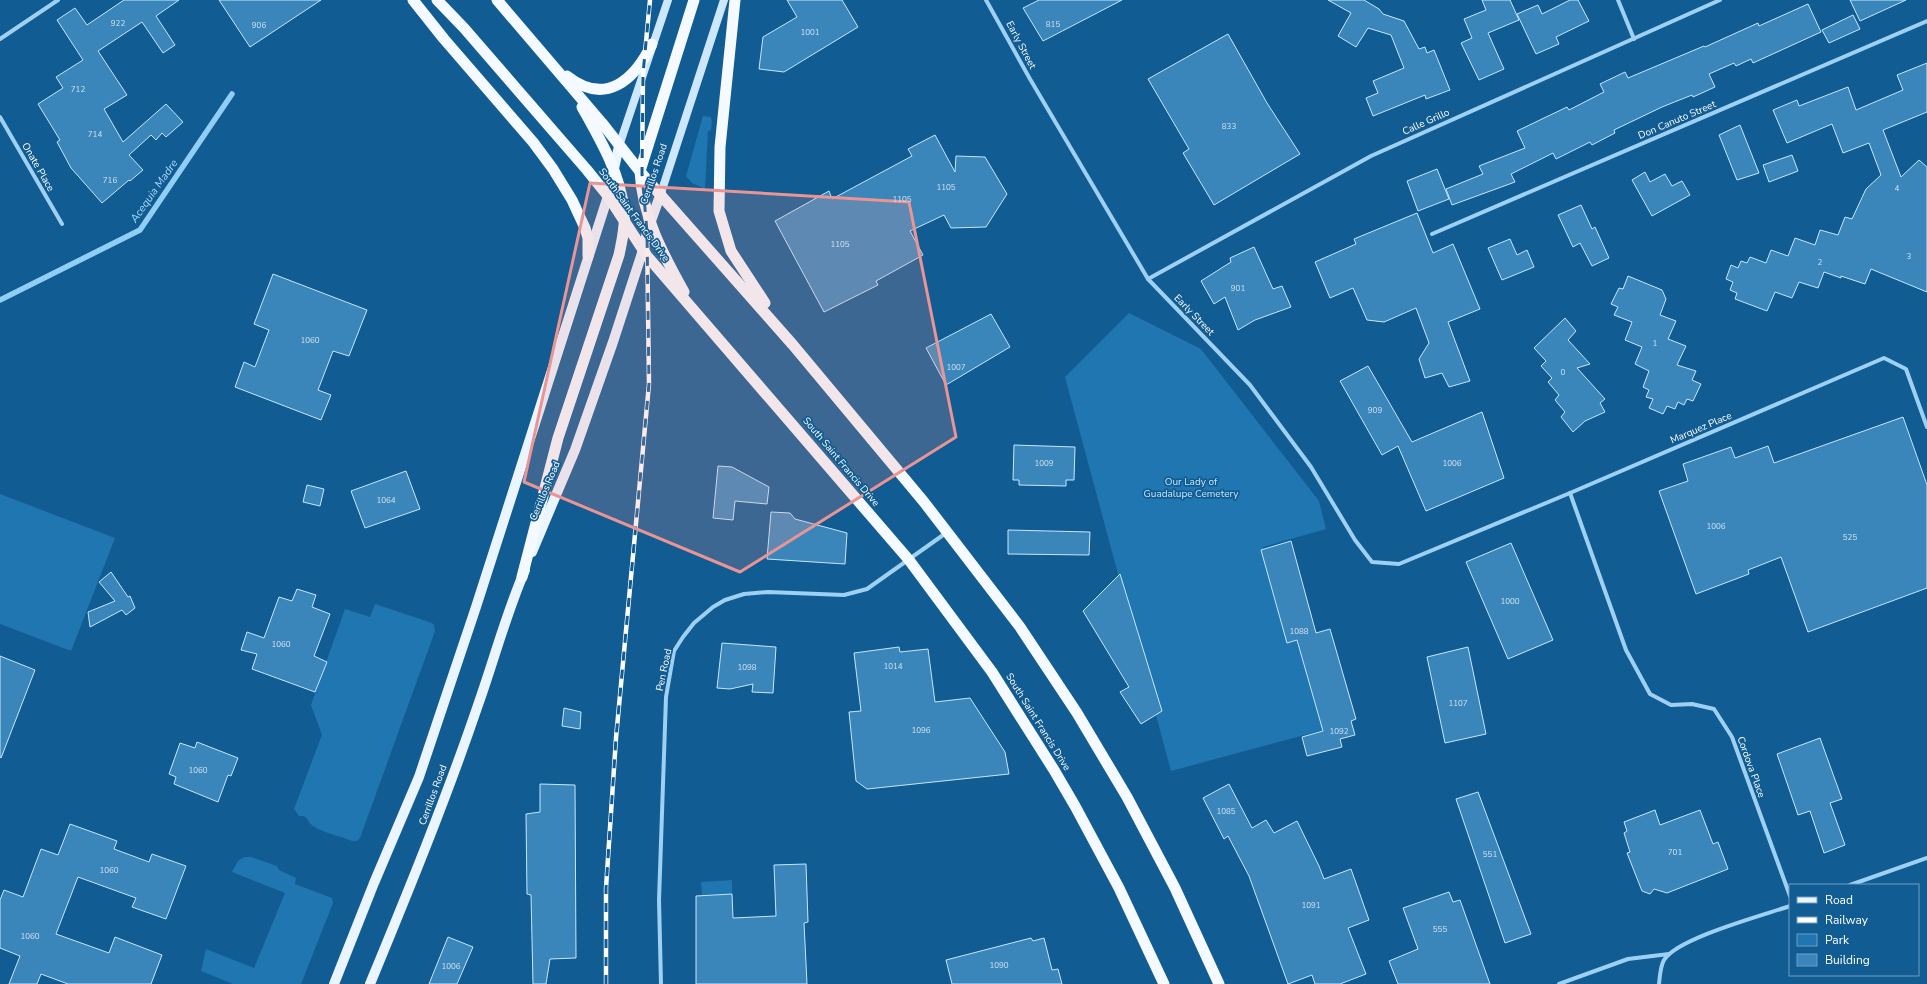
<svg xmlns="http://www.w3.org/2000/svg" width="1927" height="984" viewBox="0 0 1927 984" font-family="'Nunito Sans',sans-serif">
	<style>
		.green { fill: #2076b0 }
		.lines { fill: none; stroke-linecap: round; stroke-linejoin: round }
		.stream { stroke: #90cef6; stroke-width: 5.5 }
		.building { fill: #3a86bb; stroke: #c6e7fd }
		.minor { stroke: #9ed0f3; stroke-width: 4 }
		.secondary { stroke: #cde8fd; stroke-width: 8 }
		.primary { stroke: #eaf5ff; stroke-width: 10 }
		.trunk { stroke: #f4faff; stroke-width: 11 }
		.rail-casing { stroke: #fff; stroke-width: 4.5 }
		.rail { stroke: #115c92; stroke-width: 3; stroke-dasharray: 9; stroke-linecap: butt }
		.marked { fill: #ea9494; fill-opacity: 0.2; stroke: #ea9494; stroke-width: 3; stroke-linejoin: round }
		.labels { text-anchor: middle; dominant-baseline: central; stroke-width: 3.5; stroke-linejoin: round; paint-order: stroke }
		.number-label { font-size: 8px; fill: #cee1ee }
		.street-label { font-size: 10px; fill: #fff; stroke: #115c92 }
		.park-label { font-size: 10px; fill: #c6e7fd; stroke: #115c92 }
		.water-label { font-size: 11px; font-style: italic; fill: #aadafa; stroke: #115c92 }
	</style>
	<rect width="100%" height="100%" fill="#115c92"/>
	<g class="green">
		<polygon points="703,116 711,117 711,120 712,119 711,130 708,131 705,189 692,183 686,176"/>
		<polygon points="1129,313 1201,349 1319,501 1326,529 1263,547 1287,637 1298,634 1323,730 1171,771 1065,377"/>
		<polygon points="0,494 115,538 71,651 0,624"/>
		<path d="M375,604L432,623L434,625L435,631L360,838L357,841H352C340,836 324,833 313,826C306,821 309,815 299,816L294,809L322,735L311,705L345,609L370,617Z"/>
		<polygon points="244,857 251,857 277,866 279,870 296,878 295,884 332,898 333,903 301,984 233,984 201,971 206,949 254,968 285,893 232,872 238,861"/>
		<polygon points="732,880 732,894 702,895 701,882"/>
	</g>
	<g class="lines">
		<polyline class="stream" points="0,300 140,230 232,94"/>
	</g>
	<g class="building">
		<polygon points="124,0 179,0 156,16 175,45 163,53 142,22 98,51 127,95 104,109 123,142 166,104 183,122 166,137 162,133 156,140 151,135 129,155 143,170 130,181 129,180 102,203 71,168 57,142 60,140 38,104 63,88 56,77 83,60 57,20 75,8 87,25"/>
		<polygon points="219,0 321,0 250,47"/>
		<polygon points="787,0 842,0 858,27 784,72 759,69 763,37 797,17"/>
		<polygon points="1039,0 1122,0 1043,41 1023,8"/>
		<polygon points="1328,0 1364,0 1379,9 1383,14 1404,21 1419,49 1425,47 1427,53 1434,50 1450,90 1426,99 1425,95 1373,116 1366,98 1378,93 1373,81 1404,68 1391,35 1368,28 1356,47 1338,36 1351,13"/>
		<polygon points="1482,0 1510,0 1519,20 1488,33 1504,69 1479,80 1461,43 1472,38 1464,19 1486,10"/>
		<polygon points="1570,0 1578,0 1589,21 1556,37 1559,44 1536,54 1517,14 1538,5 1542,14"/>
		<polygon points="1850,0 1906,0 1860,21"/>
		<polygon points="1808,4 1821,32 1753,63 1751,59 1736,66 1734,63 1709,74 1715,87 1693,97 1692,95 1662,107 1614,130 1615,133 1592,145 1590,142 1556,159 1553,153 1511,174 1515,182 1452,205 1446,189 1483,174 1479,166 1525,148 1517,131 1567,107 1569,110 1604,92 1600,84 1625,72 1628,78 1704,46 1705,47 1758,23 1759,26"/>
		<polygon points="1853,15 1860,29 1829,43 1822,30"/>
		<polygon points="1228,34 1267,103 1300,154 1214,205 1183,153 1189,149 1148,79"/>
		<polygon points="1927,63 1927,112 1883,130 1901,177 1919,160 1927,167 1927,292 1871,269 1865,284 1841,276 1841,278 1824,272 1818,288 1799,282 1792,298 1775,292 1767,311 1735,299 1737,293 1730,290 1733,282 1726,279 1731,265 1738,268 1741,261 1747,263 1750,257 1766,263 1771,250 1788,256 1795,238 1815,245 1820,230 1838,235 1845,217 1852,219 1866,189 1881,175 1869,143 1843,153 1832,124 1787,143 1773,110 1797,100 1799,106 1848,87 1856,110 1903,90 1897,75"/>
		<polygon points="1740,125 1759,173 1737,180 1719,135"/>
		<polygon points="935,135 955,172 956,156 985,157 1007,194 986,227 951,228 944,215 910,231 923,255 876,281 878,285 824,312 775,221 829,191 832,199 912,156 908,149"/>
		<polygon points="1792,155 1798,171 1769,182 1763,165"/>
		<polygon points="1437,169 1449,199 1418,211 1407,181"/>
		<polygon points="1645,172 1650,182 1665,174 1672,186 1682,181 1690,195 1652,216 1632,180"/>
		<polygon points="1581,205 1592,229 1595,227 1609,258 1592,266 1580,243 1573,247 1558,215"/>
		<polygon points="1417,213 1433,253 1453,244 1480,309 1448,322 1470,381 1449,387 1442,373 1425,378 1419,359 1429,343 1416,308 1384,322 1367,320 1353,288 1330,298 1315,262 1356,244 1354,239"/>
		<polygon points="1510,239 1517,255 1527,250 1534,267 1502,280 1488,248"/>
		<polygon points="1254,247 1273,289 1282,286 1291,307 1255,320 1238,330 1225,297 1214,304 1201,281 1231,262 1230,258"/>
		<polygon points="273,274 367,310 349,356 333,351 318,390 331,395 321,420 235,387 244,362 255,367 269,330 254,324"/>
		<polygon points="1628,276 1662,290 1666,299 1660,315 1676,321 1668,339 1686,346 1677,365 1696,371 1692,380 1701,384 1693,401 1687,399 1684,405 1678,402 1675,409 1667,406 1663,414 1649,408 1653,399 1646,397 1649,390 1643,387 1649,371 1635,364 1642,347 1625,340 1632,322 1614,315 1618,307 1611,304 1619,288 1623,289"/>
		<polygon points="991,314 1010,347 946,385 926,348"/>
		<polygon points="1565,318 1576,331 1568,340 1590,364 1577,368 1605,399 1600,403 1605,412 1585,421 1573,432 1561,417 1565,412 1555,400 1559,395 1548,382 1552,378 1541,366 1546,361 1534,348"/>
		<polygon points="1368,366 1412,442 1482,412 1504,478 1426,511 1398,446 1382,455 1340,381"/>
		<polygon points="1903,417 1927,485 1927,588 1808,632 1781,557 1748,570 1749,574 1696,594 1659,491 1688,481 1683,464 1731,447 1735,458 1768,446 1774,463"/>
		<polygon points="1014,445 1075,447 1074,480 1066,480 1066,486 1019,485 1019,480 1013,480"/>
		<polygon points="718,466 732,467 769,487 767,504 735,501 733,520 713,518"/>
		<polygon points="406,471 420,509 365,528 351,491"/>
		<polygon points="307,485 324,489 320,506 303,502"/>
		<polygon points="771,512 790,513 795,519 847,533 845,564 767,559"/>
		<polygon points="1008,530 1090,532 1089,555 1008,554"/>
		<polygon points="1291,541 1316,633 1330,629 1356,719 1351,721 1355,735 1340,739 1342,747 1307,756 1302,737 1323,731 1297,640 1287,643 1261,550"/>
		<polygon points="1511,543 1553,640 1508,659 1466,562"/>
		<polygon points="111,572 128,597 130,596 135,608 126,615 122,610 90,627 88,612 115,601 99,582"/>
		<polygon points="1120,574 1162,711 1141,724 1120,692 1129,687 1083,611"/>
		<polygon points="297,589 316,595 312,607 330,614 314,656 327,662 315,692 252,669 257,654 241,650 247,632 264,638 279,597 292,601"/>
		<polygon points="722,643 776,647 773,693 752,692 753,684 730,689 717,688"/>
		<polygon points="899,647 900,652 928,649 935,702 970,698 1005,752 1009,774 867,789 856,781 849,712 861,711 854,653"/>
		<polygon points="1468,647 1486,734 1445,743 1427,657"/>
		<polygon points="0,656 35,670 1,758 0,757"/>
		<polygon points="564,708 581,712 580,729 562,726"/>
		<polygon points="1820,738 1842,799 1830,803 1845,845 1824,853 1810,811 1798,815 1777,754"/>
		<polygon points="197,742 238,758 231,776 228,775 218,802 174,784 176,777 169,774 180,743 195,748"/>
		<polygon points="540,784 575,785 576,958 550,959 546,984 533,984 531,895 527,894 526,814 540,812"/>
		<polygon points="1229,784 1252,828 1266,820 1274,833 1297,821 1319,866 1324,879 1351,869 1369,920 1348,928 1366,974 1340,984 1315,984 1312,975 1288,984 1249,876 1228,836 1224,839 1203,798"/>
		<polygon points="1478,792 1531,934 1505,943 1456,799"/>
		<polygon points="1655,810 1660,825 1700,810 1713,844 1718,842 1728,869 1667,893 1654,889 1650,894 1642,891 1627,853 1630,852 1624,833 1627,831 1624,822"/>
		<polygon points="70,824 117,841 114,849 149,862 152,854 186,866 166,919 132,907 136,898 78,877 56,934 109,953 115,937 162,955 151,984 68,984 41,974 37,984 9,984 20,956 0,948 0,900 4,890 23,897 41,849 58,855"/>
		<polygon points="806,864 808,922 804,923 807,984 696,984 696,896 732,894 733,918 776,916 774,865"/>
		<polygon points="1449,892 1453,902 1460,900 1490,984 1398,984 1389,961 1418,949 1403,908"/>
		<polygon points="448,937 473,947 457,984 429,984"/>
		<polygon points="1031,938 1033,941 1044,938 1052,970 1058,969 1062,984 952,984 946,960"/>
	</g>
	<g class="lines">
		<g class="minor">
			<polyline points="986,0 1030,79 1148,279 1250,385 1311,467 1355,540 1372,562 1399,564 1570,493 1884,358 1906,369 1927,427"/>
			<polyline points="1618,0 1634,39"/>
			<polyline points="0,39 58,0"/>
			<polyline points="0,117 62,224"/>
			<polyline points="1432,234 1927,21"/>
			<polyline points="1148,279 1371,156 1720,0"/>
			<polyline points="1570,493 1626,650 1650,694 1671,705 1692,704 1714,709 1732,737 1790,896"/>
			<polyline points="1850,885 1927,858"/>
			<polyline points="661,984 659,900 666,697 674,651 683,637 694,623 713,607 725,600 744,594 768,592 844,595 867,589 946,533"/>
			<polyline points="1559,984 1628,959 1669,954"/>
			<path d="M1659,984C1660,976 1660,967 1664,960C1677,938 1764,915 1790,906"/>
		</g>
		<g class="secondary">
			<polyline points="619,146 668,0"/>
			<polyline points="661,193 724,0"/>
		</g>
		<g class="primary">
			<polyline points="532,552 575,450 613,342 643,250 647,232 661,193"/>
			<polyline points="334,984 374,883 419,777 476,607 608,196 619,146"/>
			<path d="M370,984C408,892 446,799 478,705C494,660 506,614 525,570"/>
		</g>
		<g class="trunk">
			<polyline points="413,0 444,39 533,142 553,169 572,200 585,228 588,238 588,256"/>
			<polyline points="437,0 464,28 587,170 608,196 647,256 909,560 992,672 1054,770 1075,806 1119,888 1164,984"/>
			<polyline points="497,0 602,123 642,174 793,345 924,502 1020,627 1077,713 1127,797 1175,888 1219,984"/>
			<polyline points="735,0 720,147 719,211 731,251 765,303"/>
			<path d="M567,76C605,106 634,81 652,44"/>
			<path d="M684,292C663,254 642,216 640,171L694,0"/>
			<path d="M522,577L558,438L619,255C622,240 626,225 624,210C620,173 600,139 582,107"/>
		</g>
		<g class="rail-casing">
			<polyline id="rail" points="606,984 606,888 616,738 649,384 647,232 642,174 643,74 650,0"/>
		</g>
		<use href="#rail" class="rail"/>
	</g>
	<path class="marked" d="M590,183L909,202L956,437L740,572L524,482Z"/>
	<g class="labels">
		<g class="number-label">
			<text x="118" y="23">922</text>
			<text x="1053" y="24">815</text>
			<text x="259" y="25">906</text>
			<text x="810" y="32">1001</text>
			<text x="78" y="89">712</text>
			<text x="1229" y="126">833</text>
			<text x="95" y="134">714</text>
			<text x="110" y="180">716</text>
			<text x="946" y="187">1105</text>
			<text x="1897" y="188">4</text>
			<text x="902" y="199">1105</text>
			<text x="840" y="244">1105</text>
			<text x="1909" y="256">3</text>
			<text x="1820" y="262">2</text>
			<text x="1238" y="288">901</text>
			<text x="310" y="340">1060</text>
			<text x="1655" y="343">1</text>
			<text x="956" y="367">1007</text>
			<text x="1563" y="372">0</text>
			<text x="1375" y="410">909</text>
			<text x="1044" y="463">1009</text>
			<text x="1452" y="463">1006</text>
			<text x="386" y="500">1064</text>
			<text x="1716" y="526">1006</text>
			<text x="1850" y="537">525</text>
			<text x="1510" y="601">1000</text>
			<text x="1299" y="631">1088</text>
			<text x="281" y="644">1060</text>
			<text x="893" y="666">1014</text>
			<text x="747" y="667">1098</text>
			<text x="1458" y="703">1107</text>
			<text x="921" y="730">1096</text>
			<text x="1339" y="731">1092</text>
			<text x="198" y="770">1060</text>
			<text x="1226" y="811">1085</text>
			<text x="1675" y="852">701</text>
			<text x="1490" y="854">551</text>
			<text x="109" y="870">1060</text>
			<text x="1311" y="905">1091</text>
			<text x="1440" y="929">555</text>
			<text x="30" y="936">1060</text>
			<text x="999" y="965">1090</text>
			<text x="451" y="966">1006</text>
		</g>
		<g class="street-label">
			<text transform="translate(1021 45) rotate(62)">Early Street</text>
			<text transform="translate(1677 120) rotate(-23)">Don Canuto Street</text>
			<text transform="translate(1426 122) rotate(-24)">Calle Grillo</text>
			<text transform="translate(38 167) rotate(60)">Onate Place</text>
			<text transform="translate(654 174) rotate(-71)">Cerrillos Road</text>
			<text transform="translate(634 215) rotate(54)">South Saint Francis Drive</text>
			<text transform="translate(1194 315) rotate(46)">Early Street</text>
			<text transform="translate(1701 428) rotate(-23)">Marquez Place</text>
			<text transform="translate(841 462) rotate(50)">South Saint Francis Drive</text>
			<text transform="translate(545 491) rotate(-67)">Cerrillos Road</text>
			<text transform="translate(664 670) rotate(-78)">Pen Road</text>
			<text transform="translate(1038 722) rotate(58)">South Saint Francis Drive</text>
			<text transform="translate(1751 767) rotate(70)">Cordova Place</text>
			<text transform="translate(433 795) rotate(-70)">Cerrillos Road</text>
		</g>
		<g class="park-label">
			<text x="1191" y="482">Our Lady of<tspan x="1191" dy="12">Guadalupe Cemetery</tspan></text>
		</g>
		<g class="water-label">
			<text transform="translate(154 191) rotate(-55)">Acequia Madre</text>
		</g>
	</g>
	<rect x="1789" y="884" width="130" height="92" fill="#115c92" stroke="#709dbe"/>
	<rect x="1797" y="897" width="20" height="6" fill="#eaf5ff" stroke="#709dbe"/>
	<text x="1825" y="904" font-size="12" fill="#ffffff">Road</text>
	<rect x="1797" y="917" width="20" height="6" fill="#ffffff" stroke="#709dbe"/>
	<text x="1825" y="924" font-size="12" fill="#ffffff">Railway</text>
	<rect x="1797" y="934" width="20" height="12" fill="#2076b0" stroke="#709dbe"/>
	<text x="1825" y="944" font-size="12" fill="#ffffff">Park</text>
	<rect x="1797" y="954" width="20" height="12" fill="#3a86bb" stroke="#709dbe"/>
	<text x="1825" y="964" font-size="12" fill="#ffffff">Building</text>
</svg>
